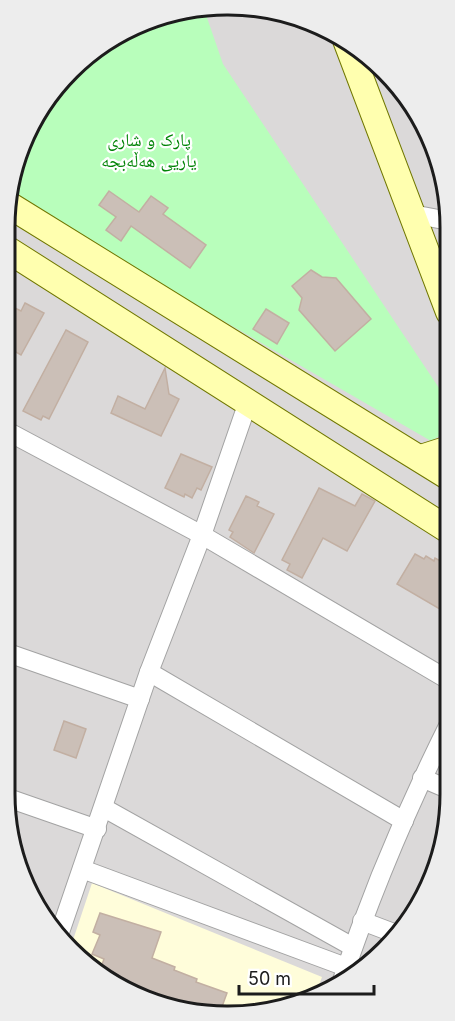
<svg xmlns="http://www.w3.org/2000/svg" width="455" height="1021" viewBox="0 0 455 1021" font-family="Inter,'Noto Naskh Arabic',sans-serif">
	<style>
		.residential { fill: #dbd9d9 }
		.education { fill: #fffdda }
		.park { fill: #b8febb }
		.building { fill: #cbbfb7; stroke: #c2afa2; stroke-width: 1.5 }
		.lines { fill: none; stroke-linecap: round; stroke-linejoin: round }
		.street-casing { stroke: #a3a3a3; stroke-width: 20 }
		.secondary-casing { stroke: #707700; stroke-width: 28 }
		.street { stroke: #fff; stroke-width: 18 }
		.secondary { stroke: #ffffaf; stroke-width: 26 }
		.labels { text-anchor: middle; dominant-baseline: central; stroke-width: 4.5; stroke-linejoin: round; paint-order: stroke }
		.park-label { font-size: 18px; fill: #018406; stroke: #fff }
		.rim { fill: none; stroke: #1c1c1c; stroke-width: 3 }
	</style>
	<rect width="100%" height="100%" fill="#efeae1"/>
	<polygon class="residential" points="227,5 313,21 363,50 404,91 433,142 449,198 450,794 434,879 395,941 339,987 271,1012 184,1012 116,987 60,940 16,866 5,793 5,227 21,142 70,70 142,22"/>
	<polygon class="education" points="92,883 322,977 315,996 271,1012 184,1012 116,987 70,949"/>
	<polygon class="park" points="204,9 223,64 443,394 449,415 449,430 431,441 168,289 12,191 21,142 70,70 142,22"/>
	<g class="building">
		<polygon points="109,191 139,212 151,196 168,208 163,214 206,245 190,268 131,226 121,241 106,230 116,217 99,205"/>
		<polygon points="311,270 322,277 336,278 371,319 335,351 299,310 302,298 292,286"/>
		<polygon points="25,303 44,313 21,355 4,345 4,326 15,308 21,311"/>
		<polygon points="266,309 289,323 277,344 253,329"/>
		<polygon points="66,330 88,342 49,419 43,416 41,420 23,411"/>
		<polygon points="165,368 169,394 179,399 161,436 111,413 118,396 145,409"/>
		<polygon points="181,454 212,467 201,490 197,488 192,498 185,494 184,497 165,488"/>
		<polygon points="319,488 355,506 362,494 375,501 347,551 323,538 302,578 287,570 290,564 282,560"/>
		<polygon points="246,496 259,502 257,506 274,514 254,553 230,537 233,532 229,530"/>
		<polygon points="415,554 424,559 426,556 434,561 435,558 450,566 450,615 397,584"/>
		<polygon points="64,721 86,729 76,758 54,750"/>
		<polygon points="100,913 161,932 152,958 175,967 174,970 197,979 196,982 227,993 220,1012 184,1012 116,987 99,973 104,959 92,954 100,935 93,932"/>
	</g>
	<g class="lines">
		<g class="street-casing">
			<g id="street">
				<polyline points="412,214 449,221"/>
				<polyline points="5,430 202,535 450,681"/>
				<polyline points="5,652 140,699"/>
				<polyline points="149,672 404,821"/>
				<polyline points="422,778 450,790"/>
				<polyline points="5,797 97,829"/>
				<polyline points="104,808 353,947"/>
				<polyline points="82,869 346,967"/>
				<polyline points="362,921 399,935"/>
				<polyline points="58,938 149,672 202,535 248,402"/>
				<path d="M340,986C370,896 407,808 450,722"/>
			</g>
		</g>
		<g class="secondary-casing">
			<g id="secondary">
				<polyline points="346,40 449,312"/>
				<polyline points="9,205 449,477"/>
				<polyline points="5,248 450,531"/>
				<polyline points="421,458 449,449"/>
			</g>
		</g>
		<use href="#street" class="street"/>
		<use href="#secondary" class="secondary"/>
	</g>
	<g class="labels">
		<g class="park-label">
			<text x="149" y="139">پارک و شاری<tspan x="149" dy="21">یاریی ھەڵەبجە</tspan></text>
		</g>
	</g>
	<path d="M0 0H455V1021H0ZM227 15H228A212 212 0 0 1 440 227V794A212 212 0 0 1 228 1006H227A212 212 0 0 1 15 794V227A212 212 0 0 1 227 15Z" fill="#ededed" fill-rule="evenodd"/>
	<path class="rim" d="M227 15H228A212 212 0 0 1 440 227V794A212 212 0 0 1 228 1006H227A212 212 0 0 1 15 794V227A212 212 0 0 1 227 15Z"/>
	<path d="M239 985v9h135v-9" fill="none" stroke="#1c1c1c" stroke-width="3"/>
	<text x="248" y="985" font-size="18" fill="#1c1c1c" stroke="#ffffff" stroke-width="4.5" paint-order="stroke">50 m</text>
</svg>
